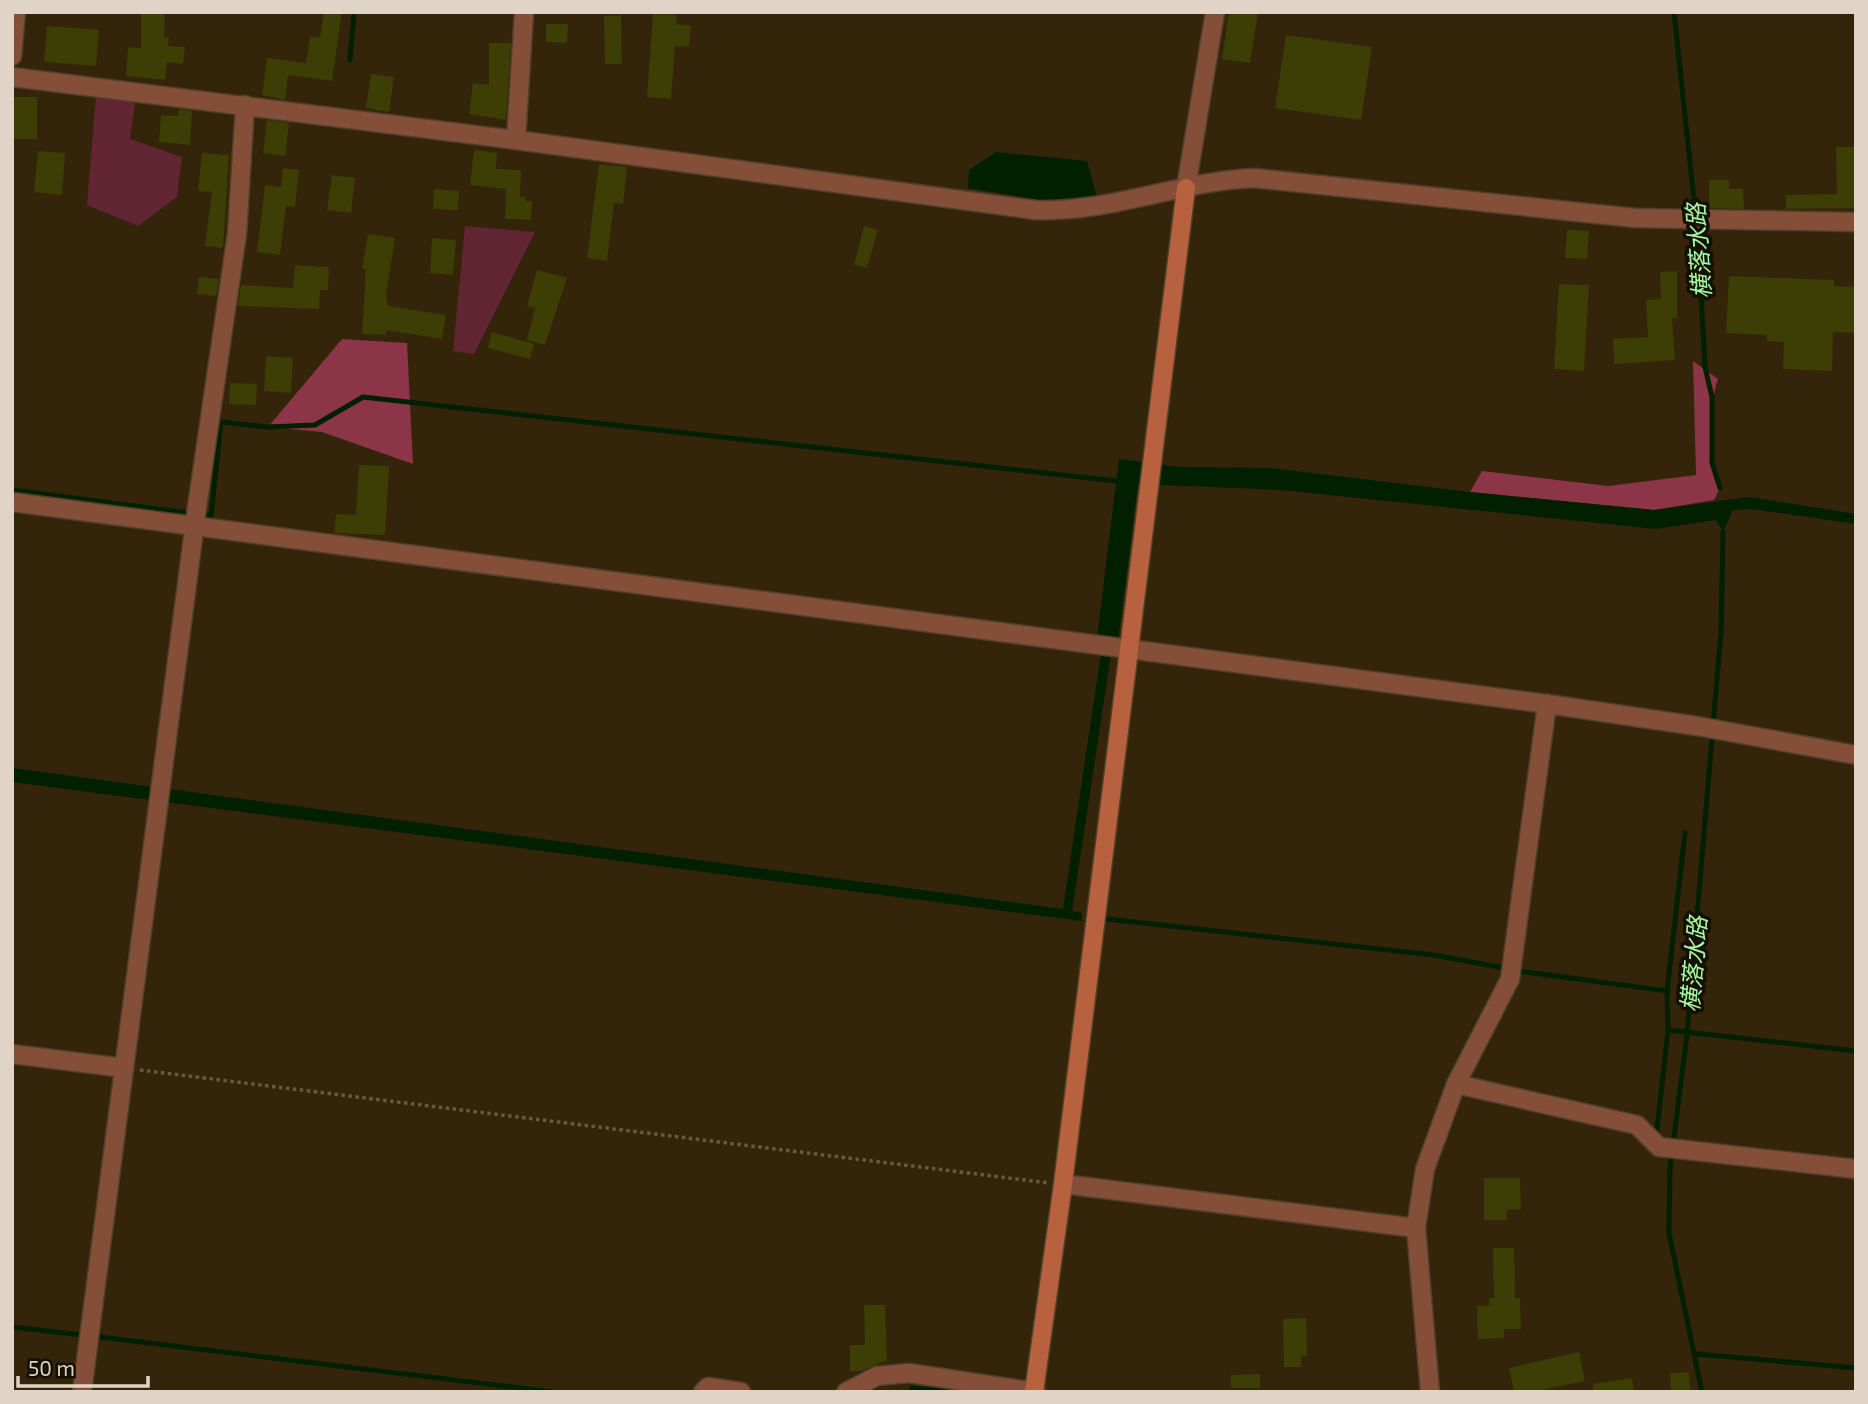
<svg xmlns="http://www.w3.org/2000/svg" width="1868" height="1404" viewBox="0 0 1868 1404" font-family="'Exo 2','Noto Sans JP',sans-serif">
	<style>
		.green { fill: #612533 }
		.forest { fill: #8c3549 }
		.water { fill: #002000 }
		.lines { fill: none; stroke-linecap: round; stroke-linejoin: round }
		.stream { stroke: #002000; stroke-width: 5 }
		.building { fill: #3d3d06 }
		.street-casing { stroke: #4f4028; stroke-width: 21 }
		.secondary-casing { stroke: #4f4028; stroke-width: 21 }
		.path { stroke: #685942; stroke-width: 3.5; stroke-dasharray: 3.5 3.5; stroke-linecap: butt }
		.street { stroke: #844e38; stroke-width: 18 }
		.secondary { stroke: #b8613e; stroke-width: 18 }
		.labels { text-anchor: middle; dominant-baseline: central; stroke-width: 7; stroke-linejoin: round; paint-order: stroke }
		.water-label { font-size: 24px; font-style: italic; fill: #a4fb9f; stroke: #160f05 }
	</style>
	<rect width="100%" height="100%" fill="#34240a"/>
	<g class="green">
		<polygon points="96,96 135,102 130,139 182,157 177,197 138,226 87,205"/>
		<polygon points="465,226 535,232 474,354 453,351"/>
	</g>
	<g class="forest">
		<polygon points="342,339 407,343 413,464 322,432 268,427"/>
		<path d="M1693,361L1718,379C1707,413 1709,454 1720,488L1714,500L1654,510L1470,492L1482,471L1608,486L1696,475Z"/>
	</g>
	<g class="water">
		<polygon points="996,152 1087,161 1097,197 1040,200 968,188 969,170"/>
		<polygon points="1119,459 1178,467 1270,468 1470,492 1654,510 1749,497 1856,514 1856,524 1752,509 1733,510 1723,532 1716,520 1656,529 1281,490 1138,484 1118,641 1113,641 1072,911 1082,913 1082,921 12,782 12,768 1063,909 1103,640 1097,638"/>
	</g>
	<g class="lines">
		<g class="stream">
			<polyline points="1674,12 1698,238 1705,367 1712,397 1712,463 1720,488"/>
			<polyline points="350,60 354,12"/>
			<polyline points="12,490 211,516 221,422 268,427 315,425 363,397 1116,481"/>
			<polyline points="1107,919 1434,955 1526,972 1667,991 1668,1030 1856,1051"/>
			<polyline points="1667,991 1685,833"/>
			<polyline points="1657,1129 1668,1030"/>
			<polyline points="12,1327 82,1335"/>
			<polyline points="100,1337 554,1392"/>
			<polyline points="1697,1354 1856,1368"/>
			<polyline points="911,1392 912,1388 951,1392"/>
			<polyline points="1702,1392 1669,1233 1670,1169 1687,1034 1721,632 1723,532"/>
		</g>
	</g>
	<g class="building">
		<polygon points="141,12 165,12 164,37 169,38 168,46 185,47 183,64 167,62 165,80 126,76 128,47 141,48"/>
		<polygon points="324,12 342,12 332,81 288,75 285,100 262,95 267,58 306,63 310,37 320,38"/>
		<polygon points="1229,12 1258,12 1250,63 1222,59"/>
		<polygon points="653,14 677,15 676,24 691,26 689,47 675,46 671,99 647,97"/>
		<polygon points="621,15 622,64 605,64 604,16"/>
		<polygon points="546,24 568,24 567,43 546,42"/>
		<polygon points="47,26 99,30 96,66 44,62"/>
		<polygon points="1286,35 1372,47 1361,120 1275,108"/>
		<polygon points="489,43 511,43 506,120 469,114 473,83 489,85"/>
		<polygon points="371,74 394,77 389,112 366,108"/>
		<rect x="14" y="97" width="23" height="42"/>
		<polygon points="179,109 192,111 190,145 159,142 161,115 178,116"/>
		<polygon points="267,120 289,123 285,156 263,153"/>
		<polygon points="1836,147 1856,147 1856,208 1786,209 1786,195 1837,194"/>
		<polygon points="474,150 497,153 496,169 521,170 520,197 525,197 525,201 532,201 531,220 505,219 506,189 470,185"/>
		<polygon points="38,151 65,153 62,195 34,192"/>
		<polygon points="202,153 229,155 223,248 205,246 212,192 198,191"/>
		<polygon points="599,164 627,167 623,204 614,203 607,261 587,258"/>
		<polygon points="283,168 299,170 295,207 286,206 280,255 257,252 265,185 281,187"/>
		<polygon points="332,175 355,178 351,213 327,210"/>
		<polygon points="1709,180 1729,180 1729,189 1743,189 1744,209 1709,208"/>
		<polygon points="434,189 459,191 458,210 433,209"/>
		<polygon points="864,226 878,230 867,268 854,265"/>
		<polygon points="1567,230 1589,231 1587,259 1565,258"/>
		<polygon points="368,234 395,238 386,295 388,306 446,315 442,339 386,330 386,335 362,334 366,269 362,269"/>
		<polygon points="432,238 456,240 453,275 430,273"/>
		<polygon points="295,265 329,267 328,290 320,290 319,309 238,306 241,285 293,288"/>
		<polygon points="537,270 567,278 545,345 527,340 535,308 527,306"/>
		<polygon points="1677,271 1677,318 1672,318 1675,360 1614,364 1613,339 1648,337 1646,300 1661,299 1660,272"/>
		<polygon points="1729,276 1834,280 1834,286 1856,287 1856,333 1833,332 1832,371 1783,369 1784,342 1767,341 1767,335 1726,333"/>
		<polygon points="199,277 219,279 216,296 197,294"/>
		<polygon points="1559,284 1589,285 1584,371 1554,369"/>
		<polygon points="492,332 534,344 530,359 488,348"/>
		<polygon points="266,356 293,358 291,393 264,391"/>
		<polygon points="230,383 257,384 256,405 229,404"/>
		<polygon points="359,465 389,466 385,535 334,533 336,514 356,515"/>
		<polygon points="1484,1178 1520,1178 1521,1209 1507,1210 1507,1220 1484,1220"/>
		<polygon points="1493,1248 1514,1248 1515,1298 1520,1298 1521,1329 1504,1329 1504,1338 1478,1339 1477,1306 1489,1306 1489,1298 1494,1298"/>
		<polygon points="864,1305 885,1305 887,1360 862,1371 850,1371 850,1345 865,1345"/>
		<polygon points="1306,1318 1307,1356 1301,1356 1301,1367 1284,1367 1283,1319"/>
		<polygon points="1579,1352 1585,1381 1545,1389 1545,1392 1514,1392 1509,1368"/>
		<polygon points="1689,1372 1690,1392 1671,1392 1670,1373"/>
		<polygon points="1260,1374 1260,1388 1231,1388 1231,1375"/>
		<polygon points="1632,1378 1634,1392 1593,1392 1593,1384"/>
	</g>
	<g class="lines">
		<g class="street-casing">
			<g id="street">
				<polyline points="12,56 16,12"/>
				<path d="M12,77L516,140L1035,210C1110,213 1180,181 1254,178L1635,218L1856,222"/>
				<polyline points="516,140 524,12"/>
				<polyline points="1186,188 1215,12"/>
				<polyline points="12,502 1547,704 1697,726 1856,755"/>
				<polyline points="12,1054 124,1068"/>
				<polyline points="1456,1084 1637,1125 1659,1147 1856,1169"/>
				<polyline points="1063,1184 1416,1228"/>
				<polyline points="82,1392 197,507 237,234 245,105"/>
				<polyline points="703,1392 708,1387 741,1392"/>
				<polyline points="846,1392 877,1376 909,1373 1036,1392"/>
				<polyline points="1430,1392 1416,1228 1425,1169 1456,1084 1510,979 1547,704"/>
			</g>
		</g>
		<g class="secondary-casing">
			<polyline id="secondary" points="1034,1392 1063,1184 1186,188"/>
		</g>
		<polyline class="path" points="140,1070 1049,1183"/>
		<use href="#street" class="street"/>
		<use href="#secondary" class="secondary"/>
	</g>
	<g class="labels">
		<g class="water-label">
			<text transform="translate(1698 251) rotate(-94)">横落水路</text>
			<text transform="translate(1693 964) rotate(-85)">横落水路</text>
		</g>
	</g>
	<rect width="1868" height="1404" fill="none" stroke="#dfd4c5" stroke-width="28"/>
	<path d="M18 1376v10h130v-10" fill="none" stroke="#dfd4c5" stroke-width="3.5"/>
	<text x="28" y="1376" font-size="21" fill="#dfd4c5" stroke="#160f05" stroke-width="5" paint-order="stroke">50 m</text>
</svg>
